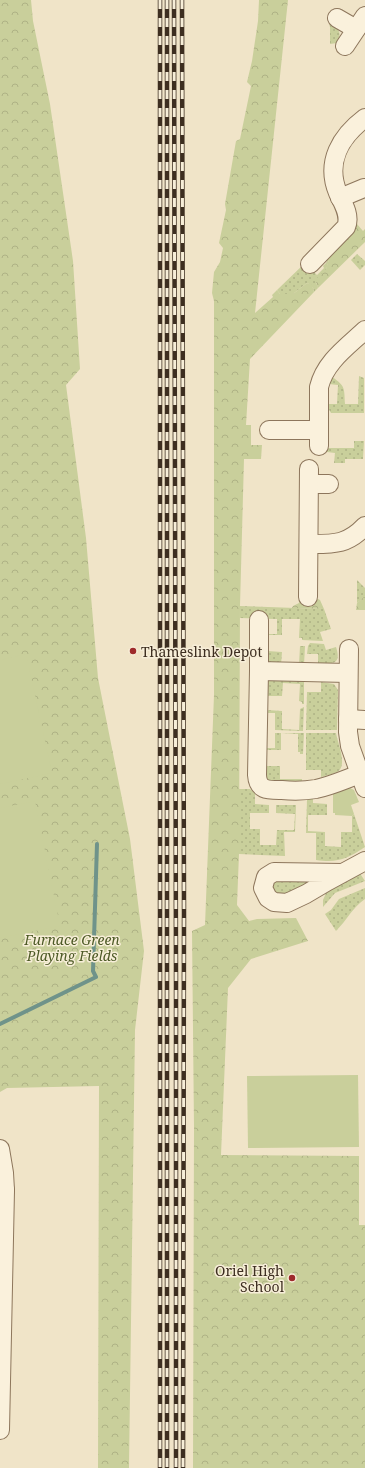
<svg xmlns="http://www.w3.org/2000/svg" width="365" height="1468" viewBox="0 0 365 1468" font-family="'Noto Serif',serif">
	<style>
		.grass { fill: url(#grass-dots) }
		.forest { fill: url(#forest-crowns) }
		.garden { fill: #c9cf9b }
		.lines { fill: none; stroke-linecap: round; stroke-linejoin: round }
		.stream { stroke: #6f938a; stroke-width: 4 }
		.minor-casing { stroke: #8d765c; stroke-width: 20 }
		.minor { stroke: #faf1dc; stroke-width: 18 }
		.rail-casing { stroke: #3d2e20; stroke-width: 4.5 }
		.rail { stroke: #f7eed8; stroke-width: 3; stroke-dasharray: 9; stroke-linecap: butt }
		.poi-dot { fill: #9e2a2b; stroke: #f7eed8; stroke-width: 1.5 }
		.labels { text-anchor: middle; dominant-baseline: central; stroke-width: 3; stroke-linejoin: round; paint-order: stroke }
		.poi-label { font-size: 14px; fill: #3d2e20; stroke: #f7eed8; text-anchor: start }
		.park-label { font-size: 14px; font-style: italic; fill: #4d5a26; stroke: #f7eed8 }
	</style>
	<defs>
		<pattern id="grass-dots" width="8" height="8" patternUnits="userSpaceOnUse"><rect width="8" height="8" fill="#c9cf9b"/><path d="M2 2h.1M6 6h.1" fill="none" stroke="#aeb285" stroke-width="1.8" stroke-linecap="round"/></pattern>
		<pattern id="forest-crowns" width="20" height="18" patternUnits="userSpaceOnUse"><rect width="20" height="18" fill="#c9cf9b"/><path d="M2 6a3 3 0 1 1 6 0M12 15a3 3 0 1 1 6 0" fill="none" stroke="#aeb285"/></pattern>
	</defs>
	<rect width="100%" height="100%" fill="#f0e4c8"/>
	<g class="grass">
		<path d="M329,22C338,28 343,32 337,43L330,44V27Z"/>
		<polygon points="357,254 365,261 365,265 360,270 351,260"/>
		<polygon points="330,256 326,270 316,282 318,288 314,292 313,288 309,284 307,283 293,294 280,294 277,290 305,263 317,275 324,268 323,266 327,262 326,259"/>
		<path d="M359,376L364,378V413H331L328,408V404H337L338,385L329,384L332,377C346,386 344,389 345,404H358Z"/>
		<polygon points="310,441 326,448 354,448 354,441 364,441 363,459 345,459 345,463 334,463 335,453 327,452 326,450 310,450"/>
		<polygon points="357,580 365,588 365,597 357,603"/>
		<polygon points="240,606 324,609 331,629 320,632 323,641 302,640 302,638 299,638 300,619 282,619 282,635 267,635 267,651 282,652 281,665 299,665 300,646 305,646 304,665 302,667 278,667 269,663 266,654 266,634 277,634 277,619 240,618"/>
		<path d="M310,643L324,644L326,650L336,647C342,665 332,664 318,663V654H307L308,646Z"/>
		<polygon points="304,677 304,704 302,704 302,702 299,701 300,684 283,683 282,696 268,696 267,710 282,711 282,729 299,730 300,709 304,707 303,731 275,730 275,713 265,713 267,681 271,678"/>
		<polygon points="321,682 334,684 338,690 337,730 306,730 307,692 321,692"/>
		<polygon points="275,733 304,733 303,754 300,754 300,752 298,752 298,734 281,733 281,750 266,750 265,748 275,748"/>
		<path d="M306,733H336C338,744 348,766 337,772C332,774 326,776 321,777V770H306Z"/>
		<polygon points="267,766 280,766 280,779 302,779 302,781 278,781 276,783 269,783 264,774 267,774"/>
		<polygon points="239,789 250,789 255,793 255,804 269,805 269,813 250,813 250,829 260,829 260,845 276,845 277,830 294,830 295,814 276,813 276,805 296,805 295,832 284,832 285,856 239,854"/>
		<path d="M313,793V803L327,804V815H308V831L325,832V846L341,847V832H352V816L354,814L365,847C347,859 338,863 316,860V833H306L307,800L308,795Z"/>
		<polygon points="357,869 365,881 335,893 323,907 323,900 326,893"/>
		<polygon points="275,879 314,880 287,896 278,894 271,891 271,882"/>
		<path d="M365,888V899C352,908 347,920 336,931L325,914L331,910L339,899Z"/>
	</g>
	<g class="forest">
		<polygon points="0,0 31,0 33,21 50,104 73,261 80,369 66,385 86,538 98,678 130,839 144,951 135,1030 129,1468 98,1468 99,1086 7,1088 0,1092"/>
		<polygon points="259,0 288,0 255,313 273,297 272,295 277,290 280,294 293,294 307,283 312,285 314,292 250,359 246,425 251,425 251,445 262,445 261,459 244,459 240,606 239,854 237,905 249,921 257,919 296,918 308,941 251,959 228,988 221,1155 359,1156 359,1225 365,1225 365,1468 193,1468 194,1128 192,931 205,925 214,695 214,301 212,293 214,272 220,262 223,248 219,243 226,210 225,204 236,141 240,139 251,86 247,82 252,61 258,21"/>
		<polygon points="357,224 363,231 365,229 365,242 318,288 316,282 316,279 326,269 330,256 352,234"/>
		<polygon points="364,597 365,597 365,610 356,610 357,603"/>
		<polygon points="299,598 318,599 320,600 324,609 292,608 293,606 299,603"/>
	</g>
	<g class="garden">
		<polygon points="26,654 52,773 0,784 0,660"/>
		<polygon points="350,788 354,790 359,802 351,805 354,814 352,816 335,815 335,813 333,813 333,793 345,789"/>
		<polygon points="35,801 60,926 0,938 0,808"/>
		<polygon points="358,1075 359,1147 248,1148 247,1076"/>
	</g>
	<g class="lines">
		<polyline class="stream" points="0,1024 96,977 93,971 97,844"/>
		<g class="minor-casing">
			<g id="minor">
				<polyline points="337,18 356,29"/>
				<polyline points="345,46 365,16"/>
				<polyline points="340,198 364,188"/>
				<path d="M310,264L346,227C351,216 343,203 338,193C325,162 341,136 365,118"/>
				<polyline points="269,430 319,430"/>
				<path d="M319,446V387C325,362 347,347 365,330"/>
				<polyline points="309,484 329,484"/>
				<path d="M309,544C334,544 347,545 365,526"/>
				<polyline points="308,597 309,469"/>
				<polyline points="259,620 259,671 348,673"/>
				<polyline points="349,649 348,732 350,746 365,788"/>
				<path d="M259,671L257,775C258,791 268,790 282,790C293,791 304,791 316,789C331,786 346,779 360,774"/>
				<polyline points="348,719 365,720"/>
				<polyline points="342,873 274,872 266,877 263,888 268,898 274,902 287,903 306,894 328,881 365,861"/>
				<polyline points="0,1149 4,1173 5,1190"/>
				<polyline points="0,1190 5,1190 0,1430"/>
			</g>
		</g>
		<use href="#minor" class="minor"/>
		<g class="rail-casing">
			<g id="rail">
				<polyline points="160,0 160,1468"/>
				<polyline points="167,0 167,1468"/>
				<polyline points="174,0 176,979 176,1468"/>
				<polyline points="182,0 184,912 183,1468"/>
			</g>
		</g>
		<use href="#rail" class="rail"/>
	</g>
	<g class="poi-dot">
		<circle cx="133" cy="651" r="4"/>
		<circle cx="292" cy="1278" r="4"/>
	</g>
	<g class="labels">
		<g class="poi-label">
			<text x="141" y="651">Thameslink Depot</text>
			<text x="284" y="1270" text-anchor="end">Oriel High<tspan x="284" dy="16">School</tspan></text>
		</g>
		<g class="park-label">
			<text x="72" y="939">Furnace Green<tspan x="72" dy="16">Playing Fields</tspan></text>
		</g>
	</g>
</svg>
